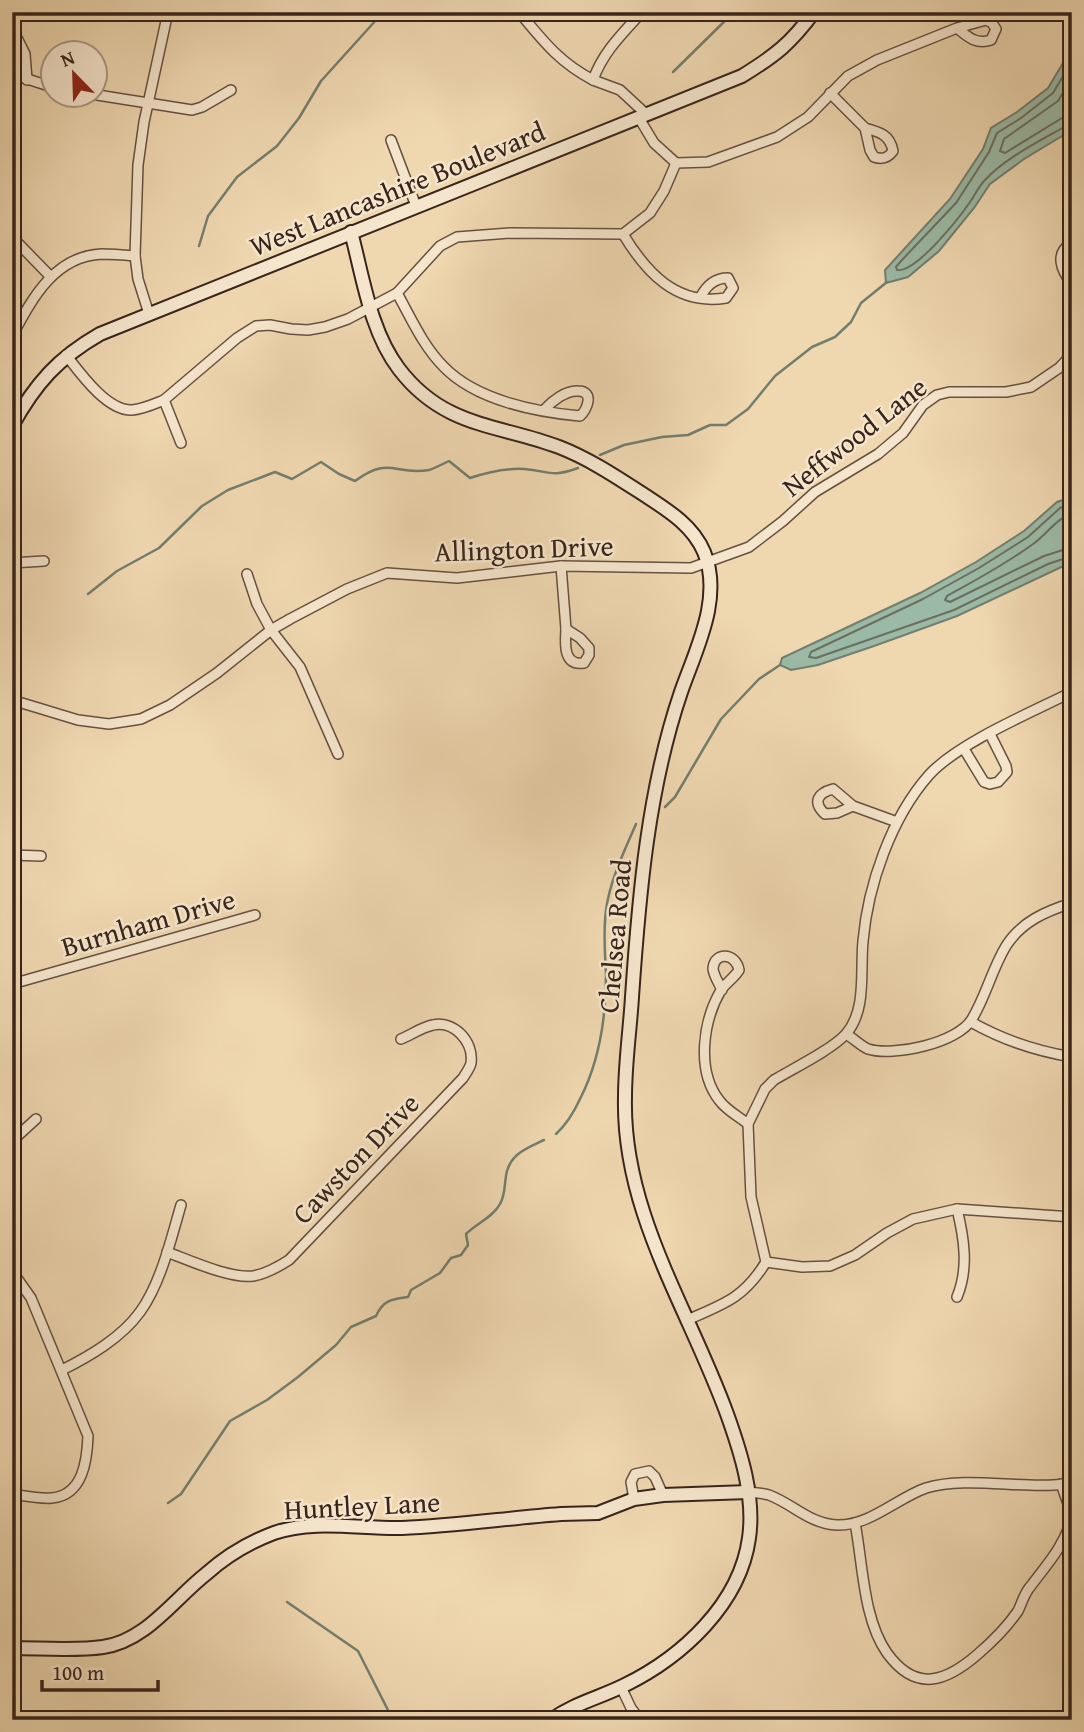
<svg xmlns="http://www.w3.org/2000/svg" width="1084" height="1732" viewBox="0 0 1084 1732" font-family="'Gentium Book Plus',serif">
	<style>
		.water { fill: #9bbaa6; stroke: #737e6e; stroke-width: 2 }
		.lines { fill: none; stroke-linecap: round; stroke-linejoin: round }
		.shore { stroke: #6a6f60; stroke-width: 2 }
		.stream { stroke: #737e6e; stroke-width: 2.5 }
		.street-casing { stroke: #665140; stroke-width: 12 }
		.secondary-casing { stroke: #38241a; stroke-width: 16 }
		.street { stroke: #f5e5cc; stroke-width: 9 }
		.secondary { stroke: #f5e5cc; stroke-width: 12 }
		.labels { text-anchor: middle; dominant-baseline: central; stroke-width: 5; stroke-linejoin: round; paint-order: stroke }
		.street-label { font-size: 28px; fill: #38241a; stroke: #f5e5cc }
	</style>
	<rect width="100%" height="100%" fill="#efd7b0"/>
	<filter id="stains"><feTurbulence type="fractalNoise" baseFrequency=".00286" numOctaves="4"/><feColorMatrix values="0 0 0 0 .2 0 0 0 0 .09 0 0 0 0 .02 0 0 0 .5 -.17"/></filter>
	<radialGradient id="worn" r=".72"><stop offset=".6" stop-color="#630" stop-opacity="0"/><stop offset="1" stop-color="#630" stop-opacity=".3"/></radialGradient>
	<g class="water">
		<polygon points="1072,48 1072,130 1024,159 990,184 974,208 939,251 908,277 886,283 885,270 950,199 983,149 991,128 1017,112 1048,88"/>
		<polygon points="1072,497 1072,562 957,616 874,646 818,665 791,670 780,665 782,658 920,593 976,562 1024,531 1057,502"/>
	</g>
	<g class="lines">
		<g class="shore">
			<path d="M1072,61L1053,93L1021,118L997,133L989,152L956,203L901,261L896,267L897,270C916,273 959,218 970,202C975,195 979,186 985,180C1005,158 1040,141 1066,126L1072,125"/>
			<polyline points="1072,78 1058,101 1004,139 1000,151 1005,153 1062,118 1072,116"/>
			<polyline points="1072,504 1060,508 1028,537 979,568 923,599 811,652 809,657 816,658 954,610 1048,564 1072,556"/>
			<path d="M1072,513C1056,519 1046,535 1033,544C1006,564 976,580 947,596L945,600L950,602L1044,556L1072,547"/>
		</g>
		<g class="stream">
			<polyline points="673,72 734,12"/>
			<polyline points="199,246 208,216 237,177 277,146 299,118 321,81 377,19 379,12"/>
			<polyline points="600,455 624,445 662,437 688,435 710,425 726,425 748,409 775,376 812,347 835,337 851,322 861,303 887,282"/>
			<path d="M88,594L117,571L159,548L202,506L228,490L275,472L292,479L321,462L339,474L355,481C390,455 395,476 429,470C435,468 443,464 449,461L470,478C488,472 505,468 524,469C550,471 551,478 578,468"/>
			<polyline points="665,807 675,797 721,719 759,679 780,665"/>
			<path d="M556,1134C567,1124 574,1112 580,1099C600,1060 606,1018 606,975C605,953 603,932 606,910C610,880 624,852 636,824"/>
			<path d="M168,1503L181,1494L230,1421L267,1400L298,1377L336,1345L351,1327L376,1316C383,1300 392,1299 408,1297L411,1290L440,1273L451,1258L461,1255L468,1245L466,1234C477,1223 493,1217 500,1204C506,1194 504,1182 507,1171C512,1153 529,1147 544,1140"/>
			<polyline points="287,1602 358,1651 393,1720"/>
		</g>
		<g class="street-casing">
			<g id="street">
				<path d="M519,12C543,41 559,62 593,80C603,52 622,34 642,12"/>
				<polyline points="835,12 852,12"/>
				<polyline points="12,28 25,54 27,80"/>
				<polyline points="12,74 52,87"/>
				<polyline points="593,80 620,90 647,115"/>
				<path d="M830,93L865,128L870,150L874,157C883,160 888,158 893,151C890,135 880,132 865,128"/>
				<polyline points="91,94 192,110 202,107 231,90"/>
				<path d="M639,118L654,143L676,163L708,162L777,137L808,117L848,76L877,60L957,28C968,37 976,45 991,40L996,29L992,23L986,20L957,28"/>
				<polyline points="391,140 416,206"/>
				<path d="M623,234C646,272 676,306 726,298L733,288L728,278C714,278 706,286 700,298"/>
				<polyline points="12,237 50,276"/>
				<path d="M1072,242C1054,254 1061,270 1072,284"/>
				<path d="M397,293C411,318 423,346 444,367C476,400 535,412 580,416C587,410 595,391 578,391C566,390 552,401 544,410"/>
				<polyline points="149,314 138,279 135,256 138,165 144,122 168,12"/>
				<path d="M12,336C32,299 54,256 102,254C112,254 124,255 135,256"/>
				<path d="M66,355C80,373 107,411 132,410C143,409 154,404 164,400L237,338L256,326L270,325L291,329L308,330L325,327L348,319L397,293L440,246L457,237L510,233L623,234L650,213L664,191L676,163"/>
				<polyline points="164,400 181,443"/>
				<polyline points="12,563 44,561"/>
				<polyline points="561,566 566,629"/>
				<polyline points="247,574 257,604 271,630 300,667 338,754"/>
				<path d="M566,629L580,638L589,648V655L584,663C563,666 565,644 566,629Z"/>
				<polyline points="12,700 78,720 109,724 141,719 170,705 217,673 271,630 290,619 347,589 387,573 457,578 561,566 691,568 749,547 783,521 815,492 878,454 903,433 923,405 937,395 949,392 1006,392 1031,387 1059,368 1072,354"/>
				<polyline points="964,749 984,782 990,784 998,782 1007,772 1006,766 990,734"/>
				<path d="M853,806L837,813L825,814C812,802 818,793 833,789L853,806L897,822"/>
				<polyline points="12,855 41,856"/>
				<polyline points="12,984 255,915"/>
				<path d="M722,990C719,983 713,975 713,968C715,951 736,953 739,970C734,978 726,983 721,990C703,1021 696,1070 719,1100C726,1110 738,1116 748,1124"/>
				<path d="M971,1022C1003,1040 1035,1051 1072,1057"/>
				<path d="M846,1034C853,1038 861,1046 868,1049C893,1057 958,1043 972,1019C986,996 992,969 1006,946C1021,922 1046,911 1072,903"/>
				<polyline points="12,1141 36,1119"/>
				<path d="M957,1209C964,1238 969,1268 957,1297"/>
				<path d="M167,1252C189,1260 230,1279 253,1276C266,1274 278,1267 289,1260L463,1078C466,1073 470,1068 471,1063C474,1042 454,1020 433,1025C422,1027 411,1035 401,1039"/>
				<polyline points="766,1262 802,1267 830,1266 855,1255 887,1233 913,1219 957,1209 1072,1217"/>
				<path d="M12,1271L31,1298L88,1436C87,1461 83,1495 52,1498C39,1499 25,1496 12,1494"/>
				<path d="M687,1320C724,1304 744,1298 766,1262L751,1197L748,1124L765,1089L774,1080C794,1068 831,1050 846,1034C867,1010 860,971 863,941C868,885 891,818 929,775C958,743 1032,712 1072,692"/>
				<path d="M62,1370C90,1356 121,1338 140,1312C161,1283 171,1239 181,1205"/>
				<polyline points="1061,1484 1072,1515"/>
				<path d="M748,1492C755,1493 762,1493 769,1495C793,1504 810,1524 837,1525C870,1526 897,1498 926,1488C969,1475 1026,1491 1072,1483"/>
				<polyline points="634,1499 631,1482 635,1474 649,1471 655,1477 663,1495"/>
				<path d="M855,1523C863,1564 863,1619 887,1653C916,1693 946,1682 978,1654C992,1642 1007,1627 1018,1611C1022,1603 1024,1594 1030,1587C1048,1563 1062,1549 1072,1519"/>
				<polyline points="621,1687 631,1708 640,1720"/>
			</g>
		</g>
		<g class="secondary-casing">
			<g id="secondary">
				<path d="M351,232C363,277 370,331 399,369C444,428 498,424 559,447C590,459 618,478 646,496C669,511 693,526 704,552C723,598 696,649 681,692C648,789 639,895 632,997C630,1030 625,1063 625,1097C622,1212 689,1309 727,1414C741,1453 755,1497 749,1538C740,1604 682,1657 625,1685C599,1698 575,1703 551,1720"/>
				<path d="M12,426C35,384 58,358 100,334L742,76C776,55 790,44 814,12"/>
				<polyline points="12,1435 12,1438"/>
				<path d="M12,1648C40,1648 76,1651 103,1647C146,1641 174,1599 206,1574C225,1557 250,1542 274,1533C314,1519 360,1529 402,1528C455,1526 508,1518 561,1514L598,1513L634,1499L663,1495L748,1492"/>
			</g>
		</g>
		<use href="#street" class="street"/>
		<use href="#secondary" class="secondary"/>
	</g>
	<g class="labels">
		<g class="street-label">
			<text transform="translate(397 188) rotate(-22)">West Lancashire Boulevard</text>
			<text transform="translate(854 436) rotate(-38)">Neffwood Lane</text>
			<text transform="translate(524 548) rotate(-2)">Allington Drive</text>
			<text transform="translate(148 922) rotate(-16)">Burnham Drive</text>
			<text transform="translate(614 936) rotate(-85)">Chelsea Road</text>
			<text transform="translate(355 1158) rotate(-46)">Cawston Drive</text>
			<text transform="translate(362 1505) rotate(-3)">Huntley Lane</text>
		</g>
	</g>
	<rect width="1084" height="1732" fill="none" stroke="#efd7b0" stroke-width="42"/>
	<rect x="14" y="14" width="1056" height="1704" fill="none" stroke="#38241a" stroke-width="3.5"/>
	<rect x="21" y="21" width="1042" height="1690" fill="none" stroke="#38241a" stroke-width="2"/>
	<g transform="translate(74 74) rotate(337)"><circle r="33" fill="#f5e5cc" stroke="#a99885" stroke-width="2"/>
	<path d="M0-5L12 26L0 18L-12 26Z" fill="#8f2418"/>
	<text y="-10" font-size="19" font-weight="bold" text-anchor="middle" fill="#38241a">N</text>
	</g>
	<path d="M42 1680v10h116v-10" fill="none" stroke="#38241a" stroke-width="3.5"/>
	<text x="52" y="1680" font-size="21" fill="#38241a" stroke="#f5e5cc" stroke-width="5" paint-order="stroke">100 m</text>
	<rect width="100%" height="100%" filter="url(#stains)"/>
	<rect width="100%" height="100%" fill="url(#worn)"/>
</svg>
